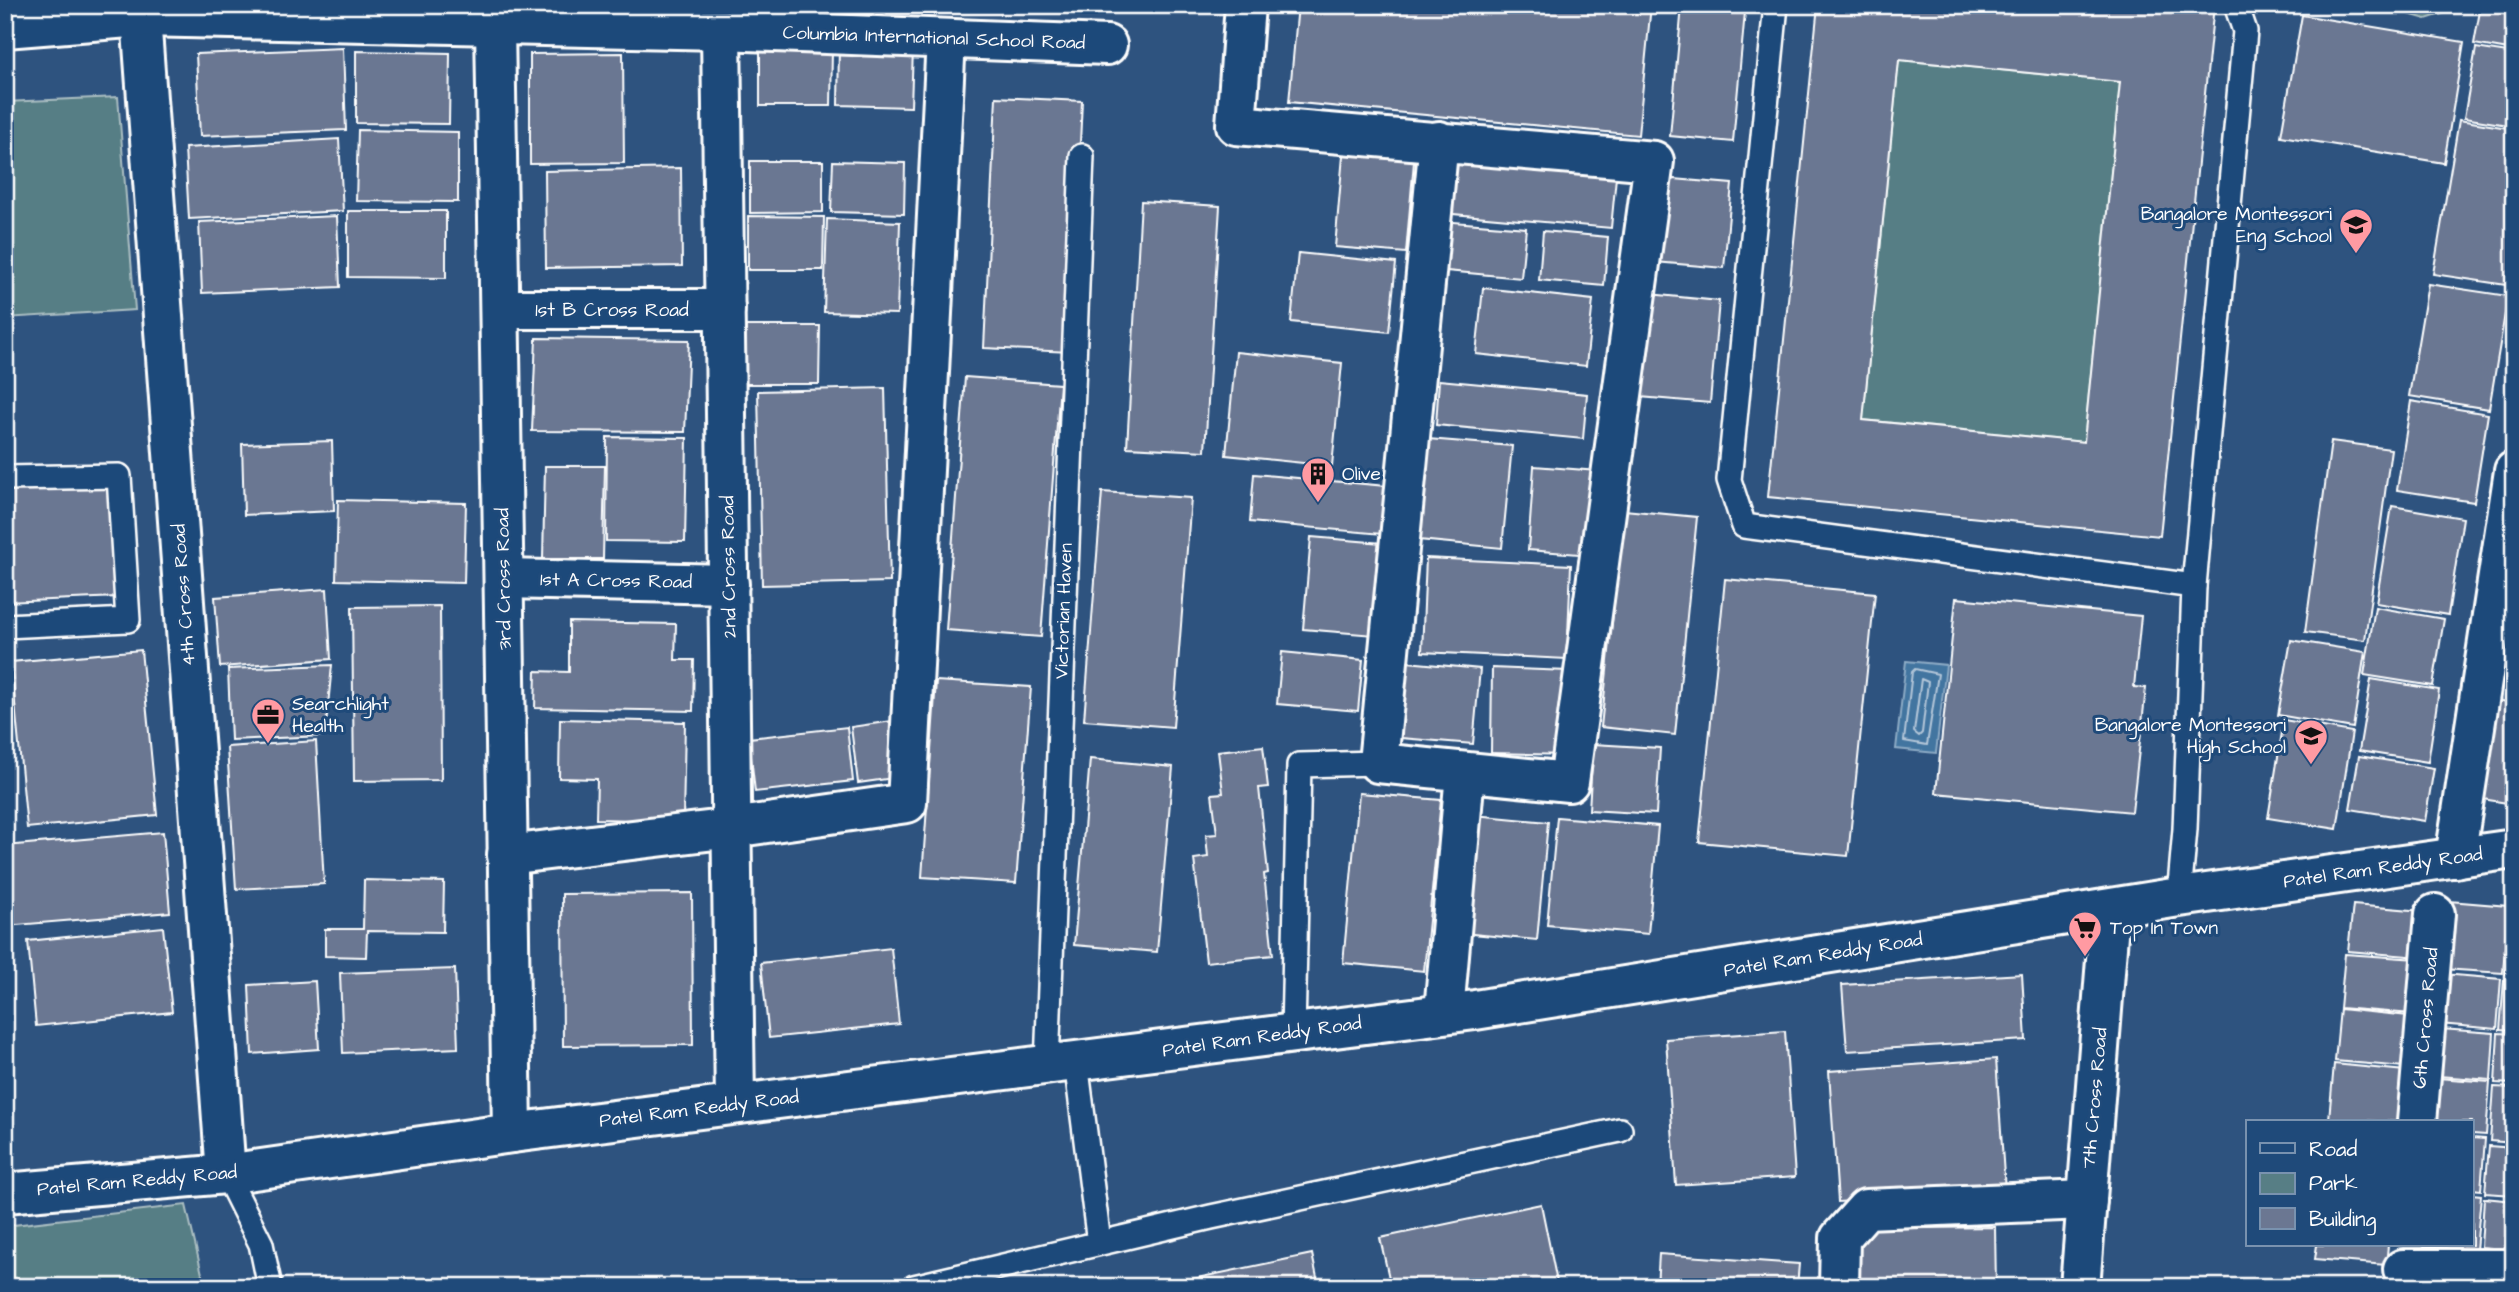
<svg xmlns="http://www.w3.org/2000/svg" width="2519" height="1292" viewBox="0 0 2519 1292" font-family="'Architects Daughter',sans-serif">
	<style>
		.green { fill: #577e85; stroke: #abbec2; stroke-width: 2 }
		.water { fill: #4374a0; stroke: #8eacc6; stroke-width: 2 }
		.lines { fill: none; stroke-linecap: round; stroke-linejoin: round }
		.shore { stroke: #b4c7d9; stroke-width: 2 }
		.building { fill: #6b7792; stroke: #fff; stroke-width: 2; fill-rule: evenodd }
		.lane-casing { stroke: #fff; stroke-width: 28 }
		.street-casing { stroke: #fff; stroke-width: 44 }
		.secondary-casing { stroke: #fff; stroke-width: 44 }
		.lane { stroke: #1f4a7a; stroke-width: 23 }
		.street { stroke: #1f4a7a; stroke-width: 38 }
		.secondary { stroke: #1f4a7a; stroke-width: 38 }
		.labels { text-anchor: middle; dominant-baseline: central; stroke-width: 6; stroke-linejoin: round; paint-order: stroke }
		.street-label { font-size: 19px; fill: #fff; stroke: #1f4a7a }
		.poi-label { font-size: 19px; fill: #fff; stroke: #1f4a7a; text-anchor: start }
	</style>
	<rect width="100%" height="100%" fill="#2e537f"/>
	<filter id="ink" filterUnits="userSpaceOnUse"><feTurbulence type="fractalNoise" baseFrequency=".0143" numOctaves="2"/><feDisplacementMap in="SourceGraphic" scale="14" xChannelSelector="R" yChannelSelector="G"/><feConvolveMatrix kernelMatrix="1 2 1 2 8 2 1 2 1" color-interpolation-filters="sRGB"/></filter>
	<g filter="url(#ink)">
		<g class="green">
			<polygon points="2376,5 2470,5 2426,19"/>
			<polygon points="1899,60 2120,82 2084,442 1863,420"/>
			<polygon points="118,97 135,310 5,318 5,102"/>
			<polygon points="186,1205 205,1287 5,1287 5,1226"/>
		</g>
		<polygon class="water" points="1906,661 1946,665 1936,753 1896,749"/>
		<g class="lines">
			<g class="shore">
				<polygon points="1915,669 1938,674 1927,745 1904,741 1912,672"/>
				<polygon points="1921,679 1928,682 1922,733 1919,736 1914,732"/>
			</g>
		</g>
		<g class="building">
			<polygon points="1298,5 1651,5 1638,135 1289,102"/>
			<path d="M1818,5H2214L2160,536L1768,497ZM1899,60L2120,82L2084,442L1863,420Z"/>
			<polygon points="2481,5 2514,9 2514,51 2474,44"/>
			<polygon points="1682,6 1745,12 1733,142 1670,136"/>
			<polygon points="2302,15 2464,42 2444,163 2281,136"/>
			<polygon points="839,46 913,48 911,107 838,105"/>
			<polygon points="343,48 346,130 200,136 196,54"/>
			<polygon points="2476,48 2514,54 2514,126 2464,118"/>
			<polygon points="760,49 832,49 831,106 760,106"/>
			<polygon points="356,51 450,53 449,124 356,123"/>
			<polygon points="623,53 624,163 530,164 530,54"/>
			<polygon points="996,97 1082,101 1070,352 984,348"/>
			<polygon points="2459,120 2514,129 2513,286 2433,274"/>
			<polygon points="358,130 458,132 458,202 356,201"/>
			<polygon points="339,139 343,211 189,219 185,148"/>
			<polygon points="1344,144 1415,150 1406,253 1335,247"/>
			<polygon points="750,161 823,161 823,212 750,213"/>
			<polygon points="833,161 905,163 904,214 831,212"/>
			<polygon points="1447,161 1616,177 1611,228 1442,213"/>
			<polygon points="681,168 682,266 546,268 545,171"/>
			<polygon points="1662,178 1732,184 1724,268 1655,262"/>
			<polygon points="1141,201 1220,206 1205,451 1127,447"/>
			<polygon points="348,211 446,211 446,278 348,277"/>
			<polygon points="337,216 340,287 202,293 199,222"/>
			<polygon points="748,216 824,217 823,270 748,270"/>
			<polygon points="827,219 900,222 897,314 824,312"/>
			<polygon points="1441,221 1526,228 1521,278 1436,270"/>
			<polygon points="1543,231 1608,237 1604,286 1539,280"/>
			<polygon points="1298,253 1396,263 1389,332 1291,322"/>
			<polygon points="2428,284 2508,296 2489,409 2409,396"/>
			<polygon points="1483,288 1593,300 1586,366 1476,354"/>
			<polygon points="1649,294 1719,301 1710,403 1640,397"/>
			<polygon points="746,326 820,326 819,384 746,384"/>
			<polygon points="536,338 689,340 685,432 532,431"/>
			<polygon points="1236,352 1342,363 1332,466 1226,455"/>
			<polygon points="965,377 1060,384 1041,637 946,630"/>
			<polygon points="1439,380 1587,394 1583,439 1436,425"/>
			<polygon points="885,388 890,582 762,585 758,391"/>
			<polygon points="2411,401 2488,414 2474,502 2397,490"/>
			<polygon points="607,437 687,438 685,542 606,541"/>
			<polygon points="1428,439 1512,446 1502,548 1419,540"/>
			<polygon points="332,441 334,511 244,515 242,444"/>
			<polygon points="2331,441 2391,449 2365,640 2305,632"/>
			<polygon points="545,466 605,466 603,559 543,559"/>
			<polygon points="1534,466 1598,471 1592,555 1528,550"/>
			<polygon points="1254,474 1386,486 1382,534 1250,522"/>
			<polygon points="114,482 118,597 5,602 5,486"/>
			<polygon points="1102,492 1191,498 1173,727 1084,720"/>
			<polygon points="338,500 466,503 464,583 336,580"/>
			<polygon points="2392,506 2463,518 2448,615 2376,603"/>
			<polygon points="1624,510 1697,517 1675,735 1601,727"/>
			<polygon points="1311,537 1382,543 1374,635 1303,629"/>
			<polygon points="1426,558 1571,565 1567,659 1422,652"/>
			<polygon points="1725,579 1875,593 1848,856 1699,842"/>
			<polygon points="327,589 331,659 220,667 215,597"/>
			<polygon points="2514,590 2514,682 2484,677"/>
			<polygon points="1956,598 2141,616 2134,687 2146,688 2132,812 1936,793"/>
			<polygon points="440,606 441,780 354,781 352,607"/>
			<polygon points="2375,607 2444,619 2433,686 2364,675"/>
			<polygon points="569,622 676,624 675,660 694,660 693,711 535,708 536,671 569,672"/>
			<polygon points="2291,640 2365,652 2353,728 2278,715"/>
			<polygon points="141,650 157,815 27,828 11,662"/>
			<polygon points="1282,652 1363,660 1358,711 1277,704"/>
			<polygon points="1407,662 1480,669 1473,744 1401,738"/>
			<polygon points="332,665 325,736 231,740 228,669"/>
			<polygon points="1492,668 1569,671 1568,755 1491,753"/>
			<polygon points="2371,679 2439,690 2428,762 2359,751"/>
			<polygon points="936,681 1031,687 1016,883 922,877"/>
			<polygon points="2485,698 2514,703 2514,804 2469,797"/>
			<polygon points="560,719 685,722 683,821 596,819 597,779 559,778"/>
			<polygon points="2284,720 2352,732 2337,829 2268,818"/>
			<polygon points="893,721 901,777 858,783 851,727"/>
			<polygon points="847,727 853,781 755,792 749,738"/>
			<polygon points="316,741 324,884 236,889 227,747"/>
			<polygon points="1593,744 1660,748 1656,814 1589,810"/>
			<polygon points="1263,746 1268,787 1259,788 1268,873 1264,874 1273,955 1206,962 1194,859 1208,857 1206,835 1217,834 1212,794 1223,793 1218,751"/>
			<polygon points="2359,756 2434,768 2425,821 2350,809"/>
			<polygon points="1090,759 1173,767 1157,952 1074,945"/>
			<polygon points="1359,793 1441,800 1424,971 1343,963"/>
			<polygon points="1474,815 1548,822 1537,940 1462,933"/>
			<polygon points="1557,817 1658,826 1648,934 1547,925"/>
			<polygon points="163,832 170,912 5,926 5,846"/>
			<polygon points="364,880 444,882 443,932 367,931 366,957 325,956 325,929 363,929"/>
			<polygon points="692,893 693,1045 563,1046 562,894"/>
			<polygon points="2449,901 2508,906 2503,973 2443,969"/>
			<polygon points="2353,905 2423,911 2420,957 2348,951"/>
			<polygon points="2510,923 2514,924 2514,975 2506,974"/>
			<polygon points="163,927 172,1012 36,1026 28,941"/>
			<polygon points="891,948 899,1024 769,1038 761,963"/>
			<polygon points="2345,954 2417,959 2412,1014 2340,1008"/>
			<polygon points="455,969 458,1048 343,1053 340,973"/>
			<polygon points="2022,974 2026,1040 1847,1051 1842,985"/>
			<polygon points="2443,974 2501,979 2497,1029 2439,1024"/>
			<polygon points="2504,980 2514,981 2514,1031 2500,1030"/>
			<polygon points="315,981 319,1049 252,1054 249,985"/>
			<polygon points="2340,1009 2409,1016 2404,1067 2335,1061"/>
			<polygon points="2441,1029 2494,1033 2491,1080 2438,1076"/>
			<polygon points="1785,1031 1795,1177 1676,1185 1666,1039"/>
			<polygon points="2498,1033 2514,1034 2514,1084 2495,1083"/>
			<polygon points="1996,1059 2005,1190 1838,1202 1829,1071"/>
			<polygon points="2334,1064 2405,1071 2401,1122 2329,1119"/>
			<polygon points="2438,1078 2490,1082 2486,1135 2472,1134 2472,1122 2434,1122"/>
			<polygon points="2494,1087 2514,1088 2514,1143 2490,1141"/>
			<polygon points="2472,1138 2485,1139 2481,1190 2472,1189"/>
			<polygon points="2489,1146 2514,1148 2514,1195 2485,1193"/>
			<polygon points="2472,1194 2481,1195 2476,1250 2423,1246 2472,1245"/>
			<polygon points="2484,1198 2514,1201 2514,1250 2481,1247"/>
			<polygon points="1541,1204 1558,1287 1391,1287 1380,1238"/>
			<polygon points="1995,1227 1996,1287 1860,1287 1859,1229"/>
			<polygon points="2317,1245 2388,1245 2386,1265 2315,1259"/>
			<polygon points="1312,1254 1319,1287 1154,1287"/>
			<polygon points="1659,1254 1799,1264 1797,1287 1657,1287"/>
		</g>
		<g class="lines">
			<g class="lane-casing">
				<g id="lane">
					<polyline points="1776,5 1729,480 1744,526 2194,586"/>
					<polyline points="5,478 119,476 128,620 5,626"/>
					<polyline points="2179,897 2185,829 2194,586 2245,31 2236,5"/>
					<polyline points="1293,1034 1299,765 1378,763"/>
					<polyline points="1076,1062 1099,1243"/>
					<polyline points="1047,1065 1082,156"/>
					<polyline points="226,1174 261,1244 270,1287"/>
					<polyline points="914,1287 1211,1217 1620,1130"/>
				</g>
			</g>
			<g class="street-casing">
				<g id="street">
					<polyline points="1245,5 1236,125 1654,161 1569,782 1378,763 1439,141"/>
					<polyline points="141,17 226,1174"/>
					<polyline points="495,24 512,1133"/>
					<polyline points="5,28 141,17 721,30 1107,45"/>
					<polyline points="721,30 735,1104"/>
					<polyline points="500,309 725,309"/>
					<polyline points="504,579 729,584"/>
					<polyline points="507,855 732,828 907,803 946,39"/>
					<polyline points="2455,858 2514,471"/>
					<polyline points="1444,1012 1465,773"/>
					<polyline points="2417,1122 2435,914"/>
					<polyline points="2403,1269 2514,1269"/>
					<polyline points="1839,1287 1840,1238 1866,1209 2087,1200"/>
				</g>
			</g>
			<g class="secondary-casing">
				<g id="secondary">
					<polyline points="5,1193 226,1174 512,1133 1475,1010 2179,897 2514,849"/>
					<polyline points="2080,1287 2110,909"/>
				</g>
			</g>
			<use href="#lane" class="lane"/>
			<use href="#street" class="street"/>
			<use href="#secondary" class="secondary"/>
		</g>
	</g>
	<defs>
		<g id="school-pin" transform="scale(1.75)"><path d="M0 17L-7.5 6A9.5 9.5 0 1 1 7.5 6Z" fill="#ff9aa2" stroke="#1f4a7a"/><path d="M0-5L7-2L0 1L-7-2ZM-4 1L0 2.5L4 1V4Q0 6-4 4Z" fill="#111"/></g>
		<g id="building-pin" transform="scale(1.75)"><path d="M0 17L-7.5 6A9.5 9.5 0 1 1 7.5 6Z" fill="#ff9aa2" stroke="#1f4a7a"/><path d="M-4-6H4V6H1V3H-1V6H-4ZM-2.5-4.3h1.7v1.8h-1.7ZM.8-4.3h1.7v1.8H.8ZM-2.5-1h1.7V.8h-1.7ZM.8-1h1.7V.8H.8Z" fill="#111"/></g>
		<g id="office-pin" transform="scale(1.75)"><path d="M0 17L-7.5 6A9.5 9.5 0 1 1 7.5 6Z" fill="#ff9aa2" stroke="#1f4a7a"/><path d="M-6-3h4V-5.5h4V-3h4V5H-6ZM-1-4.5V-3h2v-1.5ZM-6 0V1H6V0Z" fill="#111"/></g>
		<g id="supermarket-pin" transform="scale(1.75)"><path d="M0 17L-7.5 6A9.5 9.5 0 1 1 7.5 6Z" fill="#ff9aa2" stroke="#1f4a7a"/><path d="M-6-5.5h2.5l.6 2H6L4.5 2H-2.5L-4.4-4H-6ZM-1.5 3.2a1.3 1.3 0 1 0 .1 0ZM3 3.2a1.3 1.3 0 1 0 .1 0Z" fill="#111"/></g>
	</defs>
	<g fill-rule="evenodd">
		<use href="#school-pin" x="2356" y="225"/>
		<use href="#building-pin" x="1318" y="474"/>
		<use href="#office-pin" x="268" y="715"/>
		<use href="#school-pin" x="2311" y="736"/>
		<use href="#supermarket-pin" x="2085" y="928"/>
	</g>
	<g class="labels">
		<g class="street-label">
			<text transform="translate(934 38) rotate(2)">Columbia International School Road</text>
			<text x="612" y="310">1st B Cross Road</text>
			<text transform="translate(729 567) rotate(-91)">2nd Cross Road</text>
			<text transform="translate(504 579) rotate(-91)">3rd Cross Road</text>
			<text transform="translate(616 581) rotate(1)">1st A Cross Road</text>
			<text transform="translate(184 595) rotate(-94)">4th Cross Road</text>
			<text transform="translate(1064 611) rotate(-88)">Victorian Haven</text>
			<text transform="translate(2383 868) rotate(-8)">Patel Ram Reddy Road</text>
			<text transform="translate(1823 955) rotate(-9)">Patel Ram Reddy Road</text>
			<text transform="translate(2426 1018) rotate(-85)">6th Cross Road</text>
			<text transform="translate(1262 1037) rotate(-8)">Patel Ram Reddy Road</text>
			<text transform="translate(2095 1098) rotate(-85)">7th Cross Road</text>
			<text transform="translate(699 1109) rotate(-7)">Patel Ram Reddy Road</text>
			<text transform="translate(137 1181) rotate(-5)">Patel Ram Reddy Road</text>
		</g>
		<g class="poi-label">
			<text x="2332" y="214" text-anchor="end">Bangalore Montessori<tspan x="2332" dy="22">Eng School</tspan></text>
			<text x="1342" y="474">Olive</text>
			<text x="292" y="704">Searchlight<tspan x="292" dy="22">Health</tspan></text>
			<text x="2286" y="725" text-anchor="end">Bangalore Montessori<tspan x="2286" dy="22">High School</tspan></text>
			<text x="2110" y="928">Top In Town</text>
		</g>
	</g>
	<rect width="2519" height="1292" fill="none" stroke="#1f4a7a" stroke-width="28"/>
	<rect x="14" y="14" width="2491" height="1264" fill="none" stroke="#fff" stroke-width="2.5" filter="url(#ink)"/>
	<rect x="2246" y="1120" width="228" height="126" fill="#1f4a7a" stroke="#7992af" stroke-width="2"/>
	<rect x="2260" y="1143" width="35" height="10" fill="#1f4a7a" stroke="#7992af" stroke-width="2"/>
	<text x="2309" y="1156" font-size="21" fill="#ffffff">Road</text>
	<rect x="2260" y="1173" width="35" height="21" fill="#577e85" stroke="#7992af" stroke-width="2"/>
	<text x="2309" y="1190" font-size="21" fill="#ffffff">Park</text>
	<rect x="2260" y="1208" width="35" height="21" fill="#6b7792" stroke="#7992af" stroke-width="2"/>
	<text x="2309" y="1226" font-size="21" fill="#ffffff">Building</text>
</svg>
